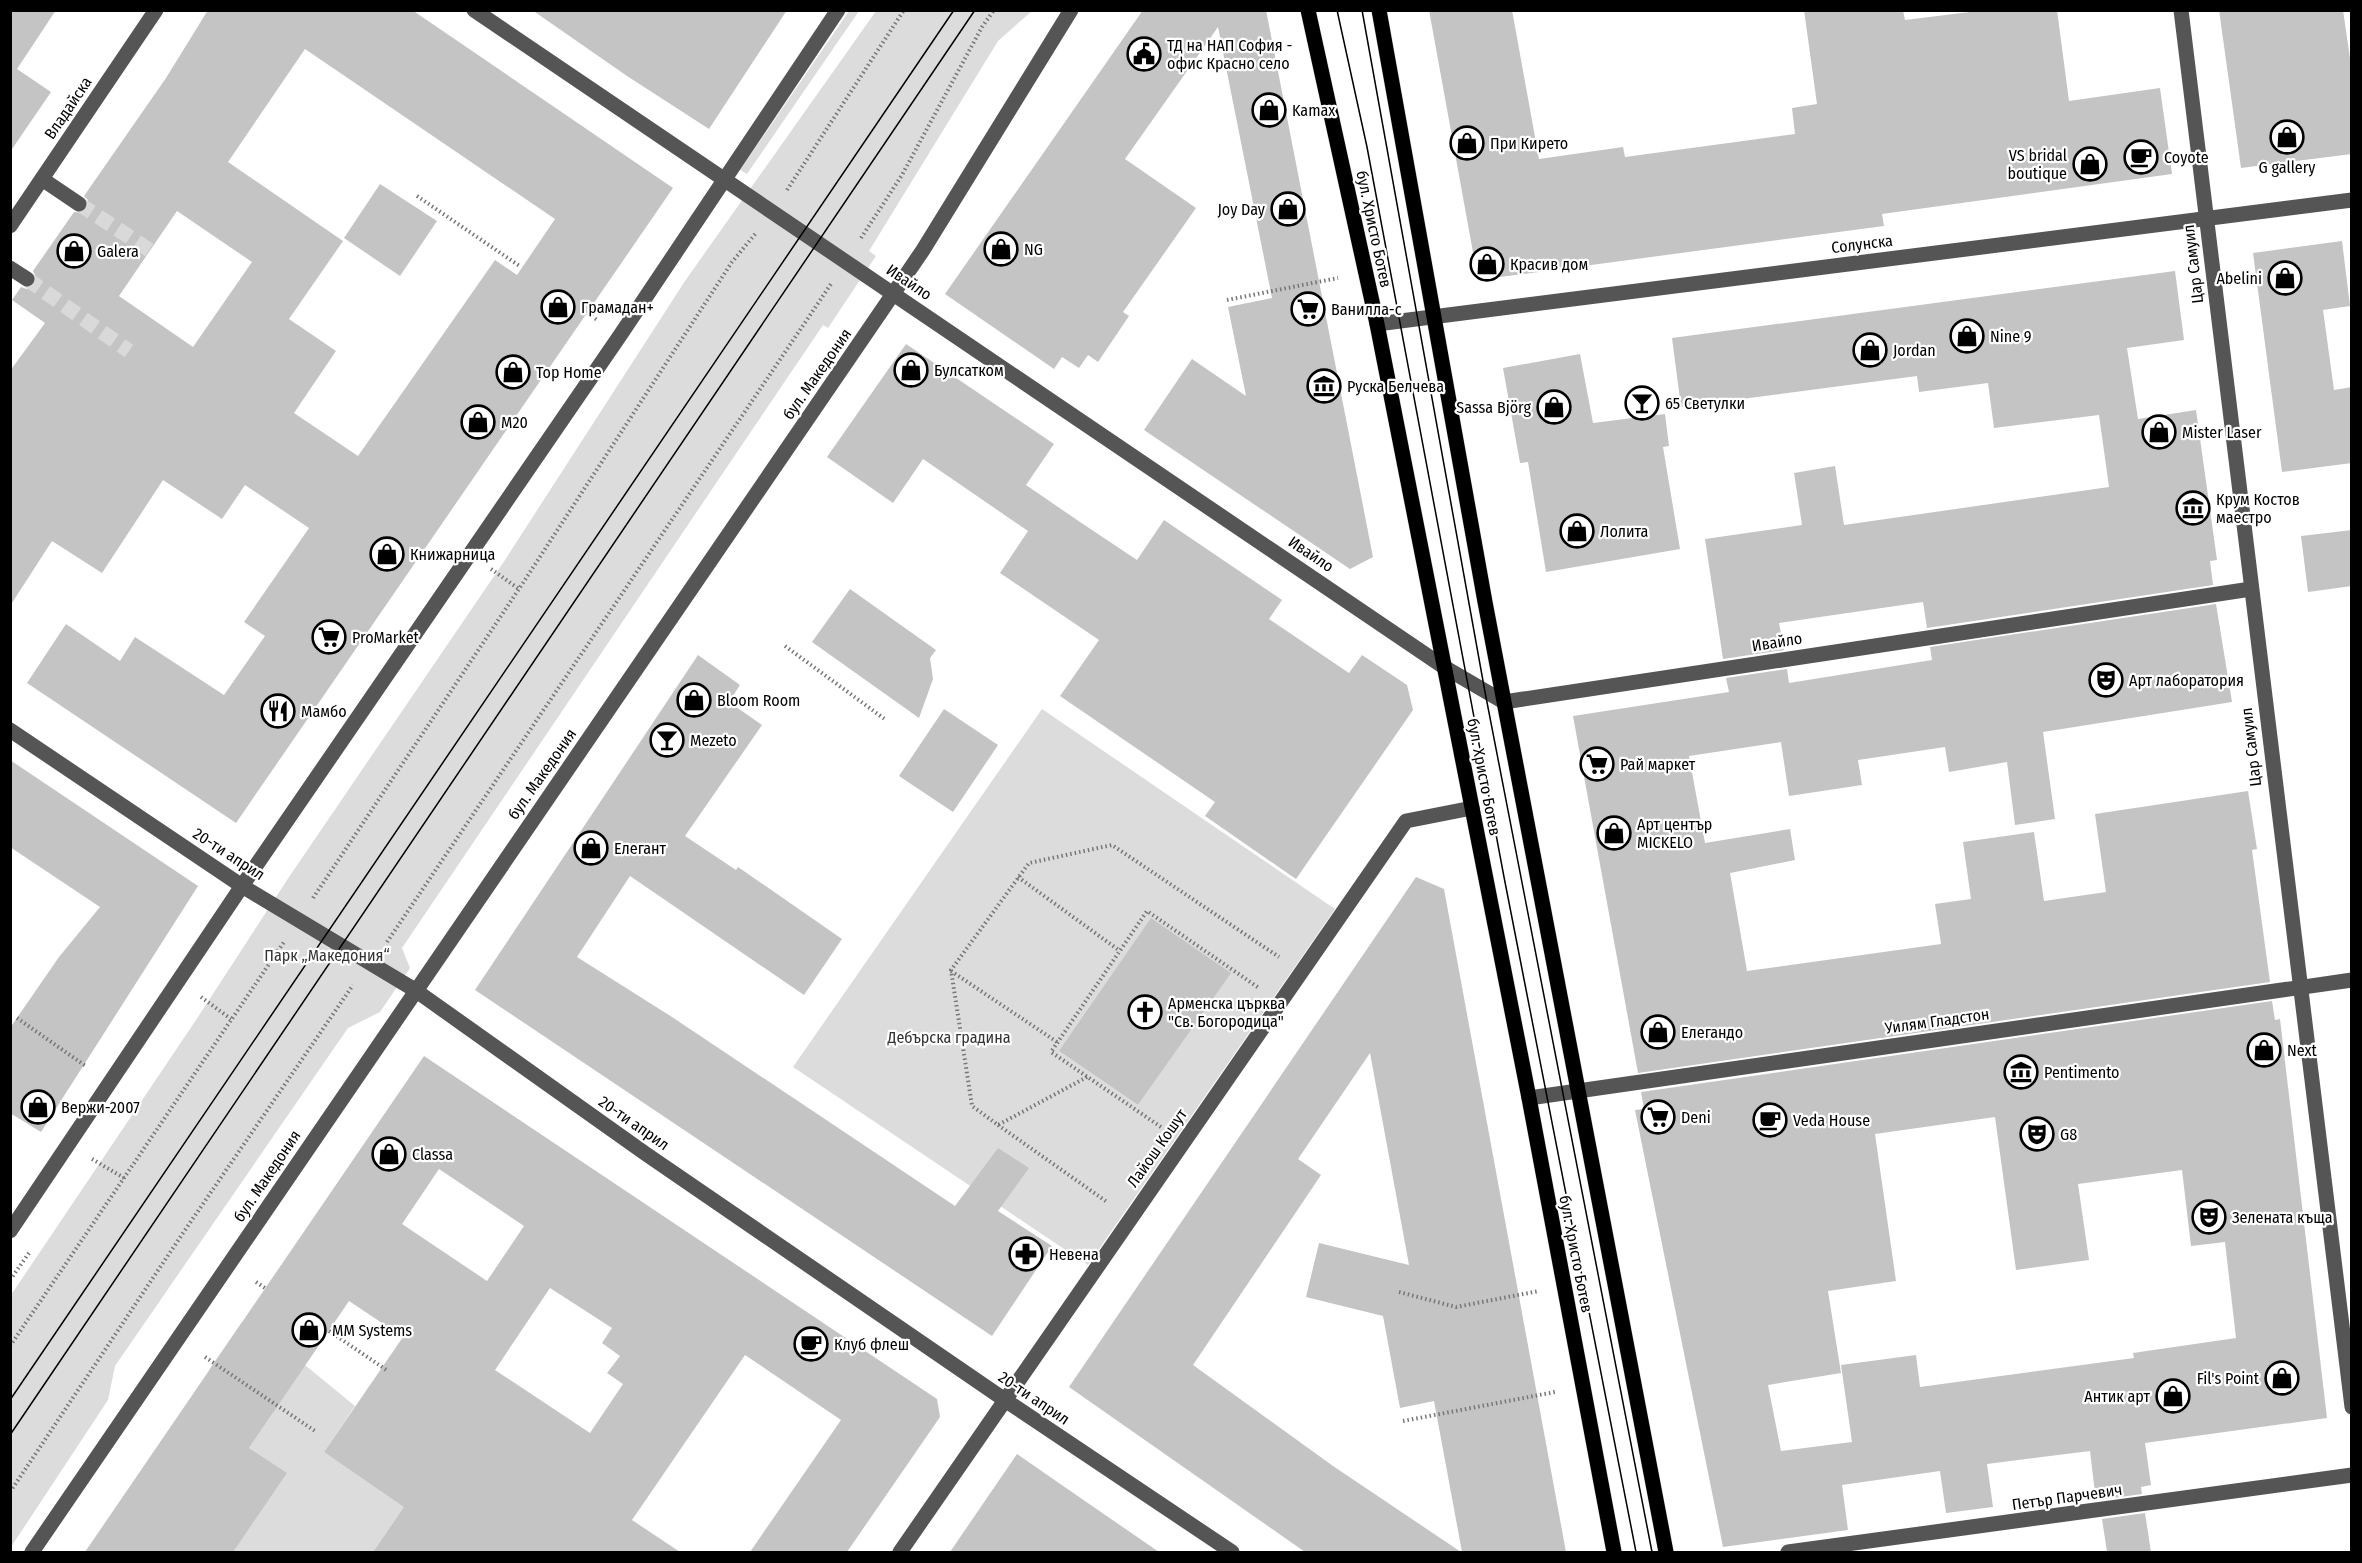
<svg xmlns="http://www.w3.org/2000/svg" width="2362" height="1563" viewBox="0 0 2362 1563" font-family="'Fira Sans Condensed',sans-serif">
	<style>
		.green { fill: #dcdcdc; fill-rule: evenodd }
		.building { fill: #c4c4c4; fill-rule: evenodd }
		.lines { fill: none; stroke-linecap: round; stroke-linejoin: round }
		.minor-tunnel { stroke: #d9d9d9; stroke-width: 15; stroke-dasharray: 15 8; stroke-linecap: butt }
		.major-casing { stroke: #dbdbdb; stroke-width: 16 }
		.path { stroke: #777; stroke-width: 4; stroke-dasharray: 1.5 3; stroke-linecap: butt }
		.minor { stroke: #555; stroke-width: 15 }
		.major { stroke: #000; stroke-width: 15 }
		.tram { stroke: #000; stroke-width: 1.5 }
		.labels { text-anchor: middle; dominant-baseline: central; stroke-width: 4.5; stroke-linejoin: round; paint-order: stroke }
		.poi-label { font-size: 16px; fill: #000; stroke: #fff; text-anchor: start }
		.street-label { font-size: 16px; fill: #000; stroke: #fff }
		.park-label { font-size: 16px; fill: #333; stroke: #fff }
	</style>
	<rect width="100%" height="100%" fill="#fff"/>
	<g class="green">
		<polygon points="849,11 859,11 747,174 740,170"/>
		<polygon points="876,11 1032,11 998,41 869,251 876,256 828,328 823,325 402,948 410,968 380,1012 348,1028 115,1366 108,1400 11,1547 11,1295 196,1020 289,877 503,563 685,281"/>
		<path d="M1042,709L1335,909L1088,1265L793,1067ZM1230,973L1138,1105L1059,1051Z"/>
		<polygon points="242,1322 305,1365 355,1406 324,1452 405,1506 373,1552 220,1552 191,1533 286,1473 249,1448 273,1413 209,1370"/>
	</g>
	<g class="building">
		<polygon points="10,10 56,10 17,69 51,92 10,152"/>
		<path d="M208,10H412L673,188L236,823L27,683L66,624L120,661L135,637L224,695L265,636L244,622L309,528L245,485L222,519L163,480L102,573L52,541L10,606V371L45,323L12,300L21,287L27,289L35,285L37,279L33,271L74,212L83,213L87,209L88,200L84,196L166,78ZM305,49L555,219L517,275L495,260L358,456L294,413L336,351L289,319L343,241L228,162ZM177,211L252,262L193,347L119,296Z"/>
		<polygon points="532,10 787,10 709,129 627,76"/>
		<polygon points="1143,10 1266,10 1373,557 1350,569 1144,430 1192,359 1246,396 1228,307 1272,298 1218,27 1125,159 1196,208 1123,312 1129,316 1098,362 1088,355 1079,368 1062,357 1054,369 945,294"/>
		<polygon points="1429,10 1512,10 1539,159 1623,147 1625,157 1795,134 1792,108 1817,104 1804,10 1903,10 1905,20 1986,10 2057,10 2069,101 2160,88 2172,174 1882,214 1884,226 1478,280"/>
		<polygon points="2219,10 2343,10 2352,72 2352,154 2241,168"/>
		<polygon points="380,184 437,221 400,276 344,238"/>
		<polygon points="2342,241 2350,306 2323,310 2334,390 2352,387 2352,463 2282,472 2253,253"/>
		<polygon points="2175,271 2184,340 2127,348 2138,419 2196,410 2217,560 2210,561 2213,585 1927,628 1923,602 1779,623 1784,650 1723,659 1705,539 1802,525 1794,473 1835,466 1844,525 2109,487 2099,415 1994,428 1988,383 1919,392 1917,376 1681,407 1672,338"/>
		<polygon points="906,344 1054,444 1026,485 1080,522 1137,560 1164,520 1282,600 1269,619 1349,673 1362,655 1407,685 1413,710 1296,879 1205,816 1215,802 1060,696 1099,640 1000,573 1028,531 923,459 893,503 827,457"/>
		<polygon points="1580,354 1593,423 1665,414 1669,446 1663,447 1680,549 1546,572 1528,462 1520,463 1503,368"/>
		<polygon points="2352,530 2352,586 2308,592 2301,536"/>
		<polygon points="850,589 936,650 930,658 933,679 919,718 812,642"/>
		<polygon points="2216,604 2232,702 2043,732 2055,819 2015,825 2007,762 1949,772 1945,747 1858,760 1862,785 1789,796 1781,742 1689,756 1705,843 1790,829 1795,860 1730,873 1747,971 1941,944 1935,904 1971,899 1963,842 2034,832 2044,901 2106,892 2095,814 2248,791 2257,849 2252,850 2270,982 1638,1073 1573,716 1729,692 1726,678 1787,669 1789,683 1932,660 1930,647"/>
		<polygon points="698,655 740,685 729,702 762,725 685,836 736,870 738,867 842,939 804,995 630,876 577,957 672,1017 955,1206 998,1148 1029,1168 998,1211 1052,1246 992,1336 475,990"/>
		<polygon points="944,709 998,745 953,812 899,776"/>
		<polygon points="10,760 198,886 41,1132 10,1113 10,1028 59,957 100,907 10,847"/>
		<polygon points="1416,877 1444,889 1566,1552 1462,1552 1434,1401 1400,1408 1383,1316 1306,1297 1319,1243 1409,1265 1370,1053 1298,1159 1321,1175 1193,1365 1333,1466 1461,1552 1305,1552 1069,1387"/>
		<polygon points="1151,918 1231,973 1138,1105 1059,1051"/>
		<path d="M2272,1001L2275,1020L2280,1019L2327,1418L2145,1443L2151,1485L2141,1487L2142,1494L2099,1500L2098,1492L2095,1493L2090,1451L1987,1464L1993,1507L1946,1513L1940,1471L1842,1485L1848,1530L1723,1547L1635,1110L1644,1109L1641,1092ZM1995,1117L2016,1270L2089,1260L2078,1184L2182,1170L2191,1246L2225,1242L2236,1338L2133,1353L2134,1358L1920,1387L1916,1355L1841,1365L1852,1442L1781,1451L1768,1385L1841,1373L1828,1291L1896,1281L1875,1134Z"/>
		<path d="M424,1056L937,1399L940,1417L847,1552H750L841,1420L745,1355L632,1520L680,1552H373L404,1507L324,1452L403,1337L349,1301L249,1448L287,1473L233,1552H85ZM439,1169L524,1226L487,1281L402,1224ZM550,1288L612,1328L602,1343L620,1356L607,1373L623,1384L590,1433L495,1370Z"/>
		<polygon points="1017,1454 1069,1490 1159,1552 950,1552"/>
		<polygon points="2145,1513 2151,1552 2107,1552 2102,1519"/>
	</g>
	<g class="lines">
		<g class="minor-tunnel">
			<polyline points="79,204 151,251"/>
			<polyline points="27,279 129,351"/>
		</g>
		<g class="major-casing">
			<g id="major">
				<polyline points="1308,10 1377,324 1529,1098 1614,1552"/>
				<polyline points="1379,10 1485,602 1666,1552"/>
			</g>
		</g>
		<g class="path">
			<polyline points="787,190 904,10"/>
			<polyline points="417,196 521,267"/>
			<polyline points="861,238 902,175 982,27 994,10"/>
			<polyline points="1227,300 1338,278"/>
			<polyline points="588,313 597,320"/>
			<polyline points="491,569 519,589"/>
			<polyline points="785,646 886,720"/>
			<polyline points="1018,877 1120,951"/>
			<polyline points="313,898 519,589 732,262 756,233"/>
			<polyline points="387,942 831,284"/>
			<polyline points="951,971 1057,1042"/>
			<polyline points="201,997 231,1019"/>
			<polyline points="17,1018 87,1067"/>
			<polyline points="1087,1077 998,1125 972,1106 951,970 1029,863 1112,845 1279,957"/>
			<polyline points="998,1125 1107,1202"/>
			<polyline points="1161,1127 1051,1052 1147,911 1259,988"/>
			<polyline points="92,1159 124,1178"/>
			<polyline points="10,1280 29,1253"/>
			<polyline points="256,1282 265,1288"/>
			<polyline points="1399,1292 1456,1307 1539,1291"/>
			<polyline points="329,1331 388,1371"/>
			<polyline points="10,1346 284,942"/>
			<polyline points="205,1357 315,1431"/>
			<polyline points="1403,1421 1555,1392"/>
			<polyline points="10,1492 183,1233 353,985"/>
		</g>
		<g class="minor">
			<polyline points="474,10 1444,667 1504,702 2251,589"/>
			<polyline points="2181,10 2352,1407"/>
			<polyline points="42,179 79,204"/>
			<polyline points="10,226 156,10"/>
			<polyline points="10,268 27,279"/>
			<polyline points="1377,324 2352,200"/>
			<polyline points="10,730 242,886 415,990 646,1154 1005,1400 1232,1552"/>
			<polyline points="1529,1098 2352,980"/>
			<polyline points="10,1231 242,886 621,334 838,10"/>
			<polyline points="32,1552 893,294 923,250 1071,10"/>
			<polyline points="900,1552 1406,821 1472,808"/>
			<polyline points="1788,1552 2352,1475"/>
		</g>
		<use href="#major" class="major"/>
		<g class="tram">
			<polyline points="1337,10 1367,147 1504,877 1636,1552"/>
			<polyline points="1362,10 1485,692 1652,1552"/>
			<polyline points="10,1400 954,10"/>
			<polyline points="10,1435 975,10"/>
		</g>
	</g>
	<defs>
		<g id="civic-ring" transform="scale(1.725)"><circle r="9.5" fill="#fff" stroke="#000" stroke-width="1.5"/><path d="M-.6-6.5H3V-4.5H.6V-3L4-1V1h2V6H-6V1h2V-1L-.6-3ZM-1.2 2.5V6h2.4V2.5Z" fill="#000"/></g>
		<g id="shop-ring" transform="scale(1.725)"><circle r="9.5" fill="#fff" stroke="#000" stroke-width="1.5"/><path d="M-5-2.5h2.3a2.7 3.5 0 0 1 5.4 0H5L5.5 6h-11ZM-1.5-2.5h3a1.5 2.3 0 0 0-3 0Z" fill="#000"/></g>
		<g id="cafe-ring" transform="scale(1.725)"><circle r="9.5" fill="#fff" stroke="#000" stroke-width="1.5"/><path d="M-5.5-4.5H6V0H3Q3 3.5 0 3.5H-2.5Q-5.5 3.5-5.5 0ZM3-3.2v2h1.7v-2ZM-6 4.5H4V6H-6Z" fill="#000"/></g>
		<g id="supermarket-ring" transform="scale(1.725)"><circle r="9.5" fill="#fff" stroke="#000" stroke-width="1.5"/><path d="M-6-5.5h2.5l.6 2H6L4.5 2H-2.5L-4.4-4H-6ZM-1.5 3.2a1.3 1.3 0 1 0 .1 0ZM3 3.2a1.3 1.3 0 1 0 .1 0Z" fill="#000"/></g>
		<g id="museum-ring" transform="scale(1.725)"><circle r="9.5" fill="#fff" stroke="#000" stroke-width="1.5"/><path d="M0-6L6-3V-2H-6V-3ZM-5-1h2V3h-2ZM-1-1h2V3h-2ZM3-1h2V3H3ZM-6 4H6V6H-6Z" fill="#000"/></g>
		<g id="bar-ring" transform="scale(1.725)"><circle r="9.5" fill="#fff" stroke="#000" stroke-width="1.5"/><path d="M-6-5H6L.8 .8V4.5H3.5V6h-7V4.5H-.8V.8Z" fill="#000"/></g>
		<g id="theatre-ring" transform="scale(1.725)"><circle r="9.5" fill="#fff" stroke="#000" stroke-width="1.5"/><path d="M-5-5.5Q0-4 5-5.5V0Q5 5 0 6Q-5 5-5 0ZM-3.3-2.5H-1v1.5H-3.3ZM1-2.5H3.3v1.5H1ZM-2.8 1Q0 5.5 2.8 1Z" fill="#000"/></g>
		<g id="restaurant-ring" transform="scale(1.725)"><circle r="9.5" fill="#fff" stroke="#000" stroke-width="1.5"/><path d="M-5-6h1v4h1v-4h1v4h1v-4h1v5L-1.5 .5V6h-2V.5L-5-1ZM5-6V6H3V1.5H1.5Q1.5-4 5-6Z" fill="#000"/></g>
		<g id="church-ring" transform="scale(1.725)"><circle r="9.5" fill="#fff" stroke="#000" stroke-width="1.5"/><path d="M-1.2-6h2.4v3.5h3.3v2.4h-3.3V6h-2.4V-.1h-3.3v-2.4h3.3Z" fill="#000"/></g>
		<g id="pharmacy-ring" transform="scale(1.725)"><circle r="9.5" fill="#fff" stroke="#000" stroke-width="1.5"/><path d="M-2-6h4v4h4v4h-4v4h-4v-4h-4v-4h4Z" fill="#000"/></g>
	</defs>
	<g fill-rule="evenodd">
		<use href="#civic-ring" x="1144" y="54"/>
		<use href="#shop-ring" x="1269" y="110"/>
		<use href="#shop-ring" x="2287" y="137"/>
		<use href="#shop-ring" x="1467" y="143"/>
		<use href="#cafe-ring" x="2141" y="157"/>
		<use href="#shop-ring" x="2090" y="164"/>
		<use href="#shop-ring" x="1288" y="209"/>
		<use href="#shop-ring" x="1001" y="249"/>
		<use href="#shop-ring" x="74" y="251"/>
		<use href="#shop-ring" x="1487" y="264"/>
		<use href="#shop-ring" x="2285" y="278"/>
		<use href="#shop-ring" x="558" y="307"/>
		<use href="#supermarket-ring" x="1308" y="309"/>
		<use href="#shop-ring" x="1967" y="336"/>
		<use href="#shop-ring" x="1870" y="350"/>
		<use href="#shop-ring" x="911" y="370"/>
		<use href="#shop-ring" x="513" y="372"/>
		<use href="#museum-ring" x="1324" y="386"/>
		<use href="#bar-ring" x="1642" y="403"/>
		<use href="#shop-ring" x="1554" y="407"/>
		<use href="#shop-ring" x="478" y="422"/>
		<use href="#shop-ring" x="2159" y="432"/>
		<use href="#museum-ring" x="2193" y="508"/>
		<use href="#shop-ring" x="1577" y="531"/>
		<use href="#shop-ring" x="387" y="554"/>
		<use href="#supermarket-ring" x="329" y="637"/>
		<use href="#theatre-ring" x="2106" y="680"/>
		<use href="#shop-ring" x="694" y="700"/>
		<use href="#restaurant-ring" x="278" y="711"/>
		<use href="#bar-ring" x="667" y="740"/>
		<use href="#supermarket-ring" x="1597" y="764"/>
		<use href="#shop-ring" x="1614" y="833"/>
		<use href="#shop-ring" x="591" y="848"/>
		<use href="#church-ring" x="1145" y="1012"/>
		<use href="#shop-ring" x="1658" y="1032"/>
		<use href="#shop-ring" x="2264" y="1050"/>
		<use href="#museum-ring" x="2021" y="1072"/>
		<use href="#shop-ring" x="38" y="1107"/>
		<use href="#supermarket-ring" x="1658" y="1117"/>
		<use href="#cafe-ring" x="1770" y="1120"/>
		<use href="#theatre-ring" x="2037" y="1134"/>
		<use href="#shop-ring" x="389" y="1154"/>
		<use href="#theatre-ring" x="2209" y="1217"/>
		<use href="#pharmacy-ring" x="1026" y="1254"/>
		<use href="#shop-ring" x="309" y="1330"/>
		<use href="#cafe-ring" x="811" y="1344"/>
		<use href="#shop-ring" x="2282" y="1378"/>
		<use href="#shop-ring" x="2173" y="1396"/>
	</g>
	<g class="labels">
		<g class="poi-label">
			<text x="1167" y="45">ТД на НАП София -<tspan x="1167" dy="18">офис Красно село</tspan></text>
			<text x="1292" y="110">Kamax</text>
			<text x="1490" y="143">При Кирето</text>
			<text x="2067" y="155" text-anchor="end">VS bridal<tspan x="2067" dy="18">boutique</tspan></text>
			<text x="2164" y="157">Coyote</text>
			<text x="2287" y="167" text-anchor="middle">G gallery</text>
			<text x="1265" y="209" text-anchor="end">Joy Day</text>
			<text x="1024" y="249">NG</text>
			<text x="97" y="251">Galera</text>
			<text x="1510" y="264">Красив дом</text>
			<text x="2262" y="278" text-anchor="end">Abelini</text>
			<text x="581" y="307">Грамадан+</text>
			<text x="1331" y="309">Ванилла-с</text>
			<text x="1990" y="336">Nine 9</text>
			<text x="1893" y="350">Jordan</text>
			<text x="934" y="370">Булсатком</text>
			<text x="536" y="372">Top Home</text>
			<text x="1347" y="386">Руска Белчева</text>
			<text x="1665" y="403">65 Светулки</text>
			<text x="1531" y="407" text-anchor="end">Sassa Björg</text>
			<text x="501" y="422">M20</text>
			<text x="2182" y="432">Mister Laser</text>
			<text x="2216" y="499">Крум Костов<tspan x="2216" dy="18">маестро</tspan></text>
			<text x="1600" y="531">Лолита</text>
			<text x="410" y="554">Книжарница</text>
			<text x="352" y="637">ProMarket</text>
			<text x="2129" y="680">Арт лаборатория</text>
			<text x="717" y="700">Bloom Room</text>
			<text x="301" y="711">Мамбо</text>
			<text x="690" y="740">Mezeto</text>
			<text x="1620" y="764">Рай маркет</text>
			<text x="1637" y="824">Арт център<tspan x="1637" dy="18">MICKELO</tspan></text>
			<text x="614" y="848">Елегант</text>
			<text x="1168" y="1003">Арменска църква<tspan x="1168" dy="18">"Св. Богородица"</tspan></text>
			<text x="1681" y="1032">Елегандо</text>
			<text x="2287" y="1050">Next</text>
			<text x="2044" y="1072">Pentimento</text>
			<text x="61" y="1107">Вержи-2007</text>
			<text x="1681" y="1117">Deni</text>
			<text x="1793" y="1120">Veda House</text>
			<text x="2060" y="1134">G8</text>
			<text x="412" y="1154">Classa</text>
			<text x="2232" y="1217">Зелената къща</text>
			<text x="1049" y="1254">Невена</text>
			<text x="332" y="1330">MM Systems</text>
			<text x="834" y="1344">Клуб флеш</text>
			<text x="2259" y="1378" text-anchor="end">Fil's Point</text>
			<text x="2150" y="1396" text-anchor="end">Антик арт</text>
		</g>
		<g class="street-label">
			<text transform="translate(68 108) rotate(-56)">Владайска</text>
			<text transform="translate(1374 229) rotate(78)">бул. Христо Ботев</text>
			<text transform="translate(1862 244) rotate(-7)">Солунска</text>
			<text transform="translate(2193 264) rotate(-97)">Цар Самуил</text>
			<text transform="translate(909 282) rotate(34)">Ивайло</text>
			<text transform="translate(817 374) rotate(-55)">бул. Македония</text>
			<text transform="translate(1311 554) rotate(34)">Ивайло</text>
			<text transform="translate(1777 642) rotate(-9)">Ивайло</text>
			<text transform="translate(2251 747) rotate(-97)">Цар Самуил</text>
			<text transform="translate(542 774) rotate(-55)">бул. Македония</text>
			<text transform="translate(1484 777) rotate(79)">бул. Христо Ботев</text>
			<text transform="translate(229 854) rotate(33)">20-ти април</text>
			<text transform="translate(1937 1021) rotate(-8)">Уилям Гладстон</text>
			<text transform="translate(634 1123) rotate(35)">20-ти април</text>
			<text transform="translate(1157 1148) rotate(-55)">Лайош Кошут</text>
			<text transform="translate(267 1176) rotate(-56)">бул. Македония</text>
			<text transform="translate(1576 1254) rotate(79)">бул. Христо Ботев</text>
			<text transform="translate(1034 1398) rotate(34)">20-ти април</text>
			<text transform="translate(2067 1497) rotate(-8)">Петър Парчевич</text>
		</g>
		<g class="park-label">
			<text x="327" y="955">Парк „Македония“</text>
			<text x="949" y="1037">Дебърска градина</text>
		</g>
	</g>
	<rect width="2362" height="1563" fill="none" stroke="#000000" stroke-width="24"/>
</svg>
